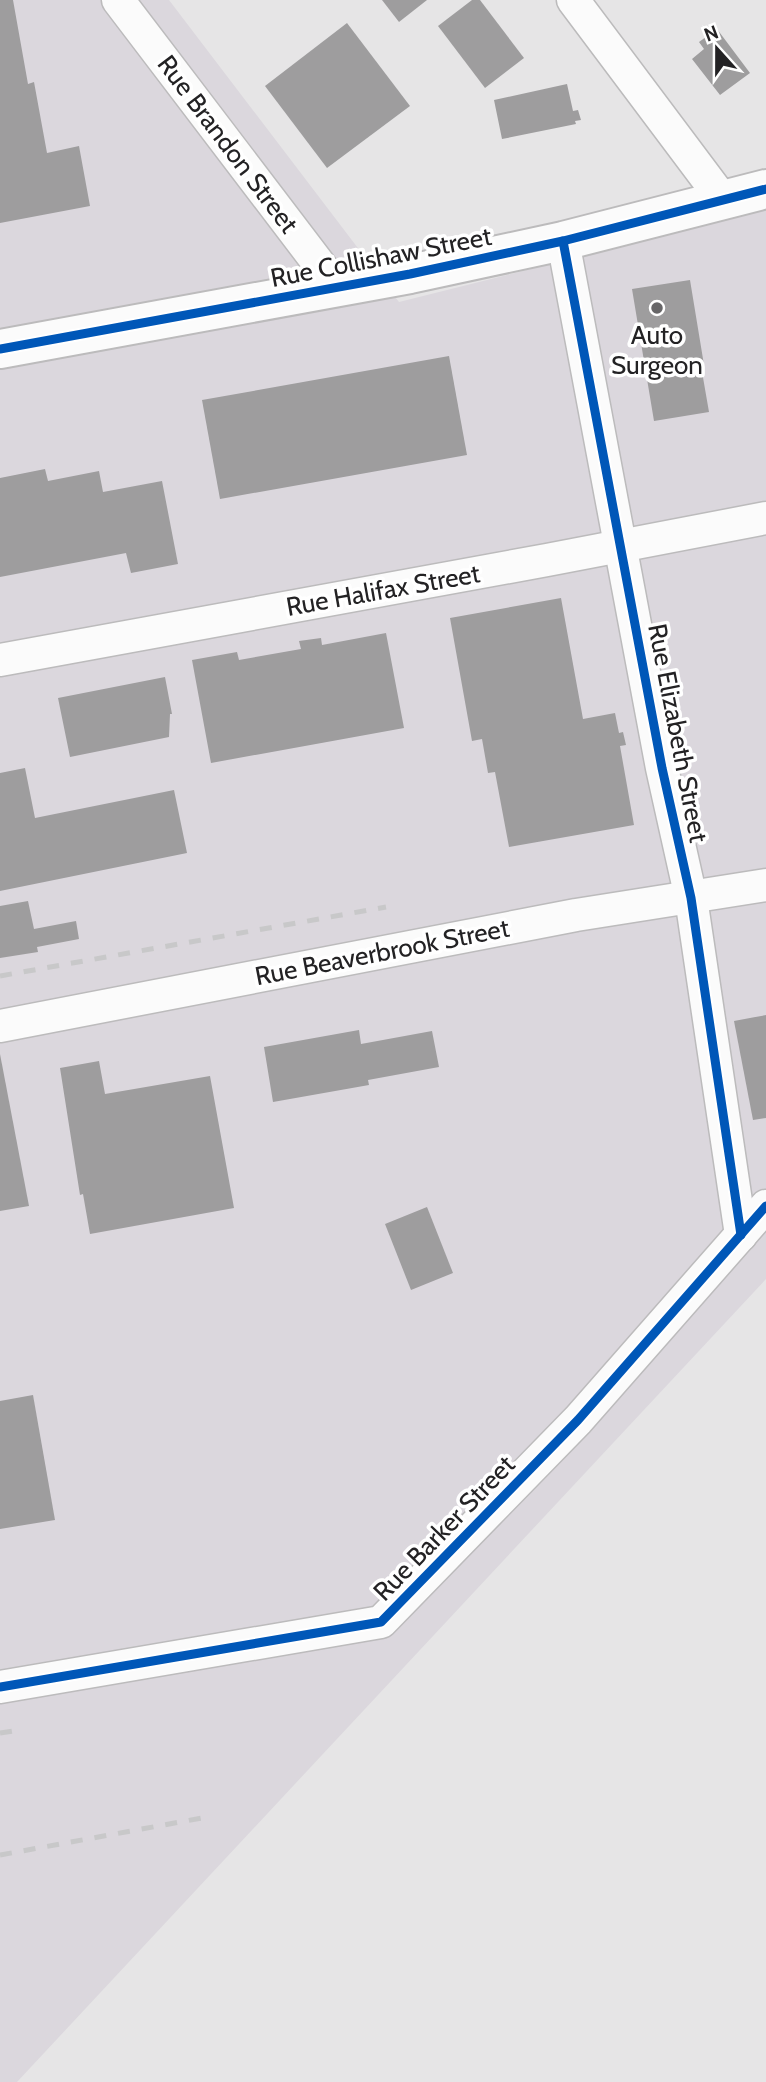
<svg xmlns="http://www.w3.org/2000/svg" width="766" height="2082" viewBox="0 0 766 2082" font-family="Cabin,sans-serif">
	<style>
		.built { fill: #dbd7dd }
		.building { fill: #9e9d9e }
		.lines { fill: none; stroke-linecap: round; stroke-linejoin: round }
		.minor-casing { stroke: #bcbbbc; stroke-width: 35 }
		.tertiary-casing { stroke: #bcbbbc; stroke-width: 42 }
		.minor { stroke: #fbfbfb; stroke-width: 32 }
		.tertiary { stroke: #fbfbfb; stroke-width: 38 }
		.rail { stroke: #c8c8c9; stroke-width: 5; stroke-dasharray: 12 12; stroke-linecap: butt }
		.cycleway-casing { stroke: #fff; stroke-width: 13 }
		.cycleway { stroke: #0057b8; stroke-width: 9 }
		.poi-dot { fill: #676668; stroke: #fff; stroke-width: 2.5 }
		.labels { text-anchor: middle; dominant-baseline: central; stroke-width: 7; stroke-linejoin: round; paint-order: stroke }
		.street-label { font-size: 26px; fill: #232224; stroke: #fff }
		.poi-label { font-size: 26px; fill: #232224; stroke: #fff }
	</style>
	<rect width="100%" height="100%" fill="#e6e5e6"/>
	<polygon class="built" points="0,0 169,0 399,302 766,210 766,1279 17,2082 0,2082"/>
	<g class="building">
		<polygon points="0,0 13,0 28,84 34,82 47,153 79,146 90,206 0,223"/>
		<polygon points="382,0 427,0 399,22"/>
		<polygon points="472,0 480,0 524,58 485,88 438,26"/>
		<polygon points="347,23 410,106 327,168 265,86"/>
		<polygon points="717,29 750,73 720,95 692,59 704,49 699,42"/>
		<polygon points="567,84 573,111 578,110 581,120 575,121 576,124 502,139 494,100"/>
		<polygon points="690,280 704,365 701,366 709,412 654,421 632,289"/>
		<polygon points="449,356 467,455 220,499 202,400"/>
		<polygon points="45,469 48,481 99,471 103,492 162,481 178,564 131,573 126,553 0,577 0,478"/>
		<polygon points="561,598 583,719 615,713 619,733 623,732 626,745 620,746 634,825 509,847 495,772 488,773 482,739 472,741 450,618"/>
		<polygon points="386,633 404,728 211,763 192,660 237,652 239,660 301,649 299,641 321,638 322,645"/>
		<polygon points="165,677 172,714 170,714 169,737 70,757 58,698"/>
		<polygon points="25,768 35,818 174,790 187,853 0,891 0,773"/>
		<polygon points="28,901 34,929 76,921 79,939 37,947 38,952 0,958 0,906"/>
		<polygon points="766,1015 766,1118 753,1120 734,1021"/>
		<polygon points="359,1030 361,1044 432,1031 439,1067 368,1080 369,1085 273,1102 264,1047"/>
		<polygon points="0,1054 29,1206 0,1211"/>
		<polygon points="99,1061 105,1094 210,1076 234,1208 90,1234 83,1194 80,1195 60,1068"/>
		<polygon points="427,1207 453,1273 411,1290 385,1224"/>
		<polygon points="33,1395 55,1520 0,1529 0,1401"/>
	</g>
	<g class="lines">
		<g class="minor-casing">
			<g id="minor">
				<polyline points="118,0 338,289"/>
				<polyline points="573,0 723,200"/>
				<polyline points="563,241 662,768 691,898 741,1235"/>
				<polyline points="0,660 547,560 766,518"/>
				<polyline points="0,1026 576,915 766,885"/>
				<polyline points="0,1687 381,1622 578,1420 766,1206"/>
			</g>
		</g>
		<g class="tertiary-casing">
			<polyline id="tertiary" points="0,349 410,274 563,241 766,189"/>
		</g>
		<use href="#minor" class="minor"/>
		<use href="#tertiary" class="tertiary"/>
		<g class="rail">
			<polyline points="0,976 386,907"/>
			<polyline points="0,1733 13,1731"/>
			<polyline points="0,1855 202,1818"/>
		</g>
		<g class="cycleway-casing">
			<g id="cycleway">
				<polyline points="563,241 662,768 691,898 741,1235"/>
				<polyline points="0,349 410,274 563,241 766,189"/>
				<polyline points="0,1687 381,1622 578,1420 766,1206"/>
			</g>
		</g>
		<use href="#cycleway" class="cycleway"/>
	</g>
	<circle class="poi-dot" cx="657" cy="308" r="7"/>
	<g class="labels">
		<g class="street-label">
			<text transform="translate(228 144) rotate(53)">Rue Brandon Street</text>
			<text transform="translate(381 257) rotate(-11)">Rue Collishaw Street</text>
			<text transform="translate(383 590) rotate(-10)">Rue Halifax Street</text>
			<text transform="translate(678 733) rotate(79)">Rue Elizabeth Street</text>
			<text transform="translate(382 952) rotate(-11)">Rue Beaverbrook Street</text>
			<text transform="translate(444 1528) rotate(-46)">Rue Barker Street</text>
		</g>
		<g class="poi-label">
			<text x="657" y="335">Auto<tspan x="657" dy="30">Surgeon</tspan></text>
		</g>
	</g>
	<g transform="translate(717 49) rotate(339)" stroke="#ffffff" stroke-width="5" paint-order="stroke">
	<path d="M0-5L12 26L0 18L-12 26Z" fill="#232224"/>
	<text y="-10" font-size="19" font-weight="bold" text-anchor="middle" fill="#232224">N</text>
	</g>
</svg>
